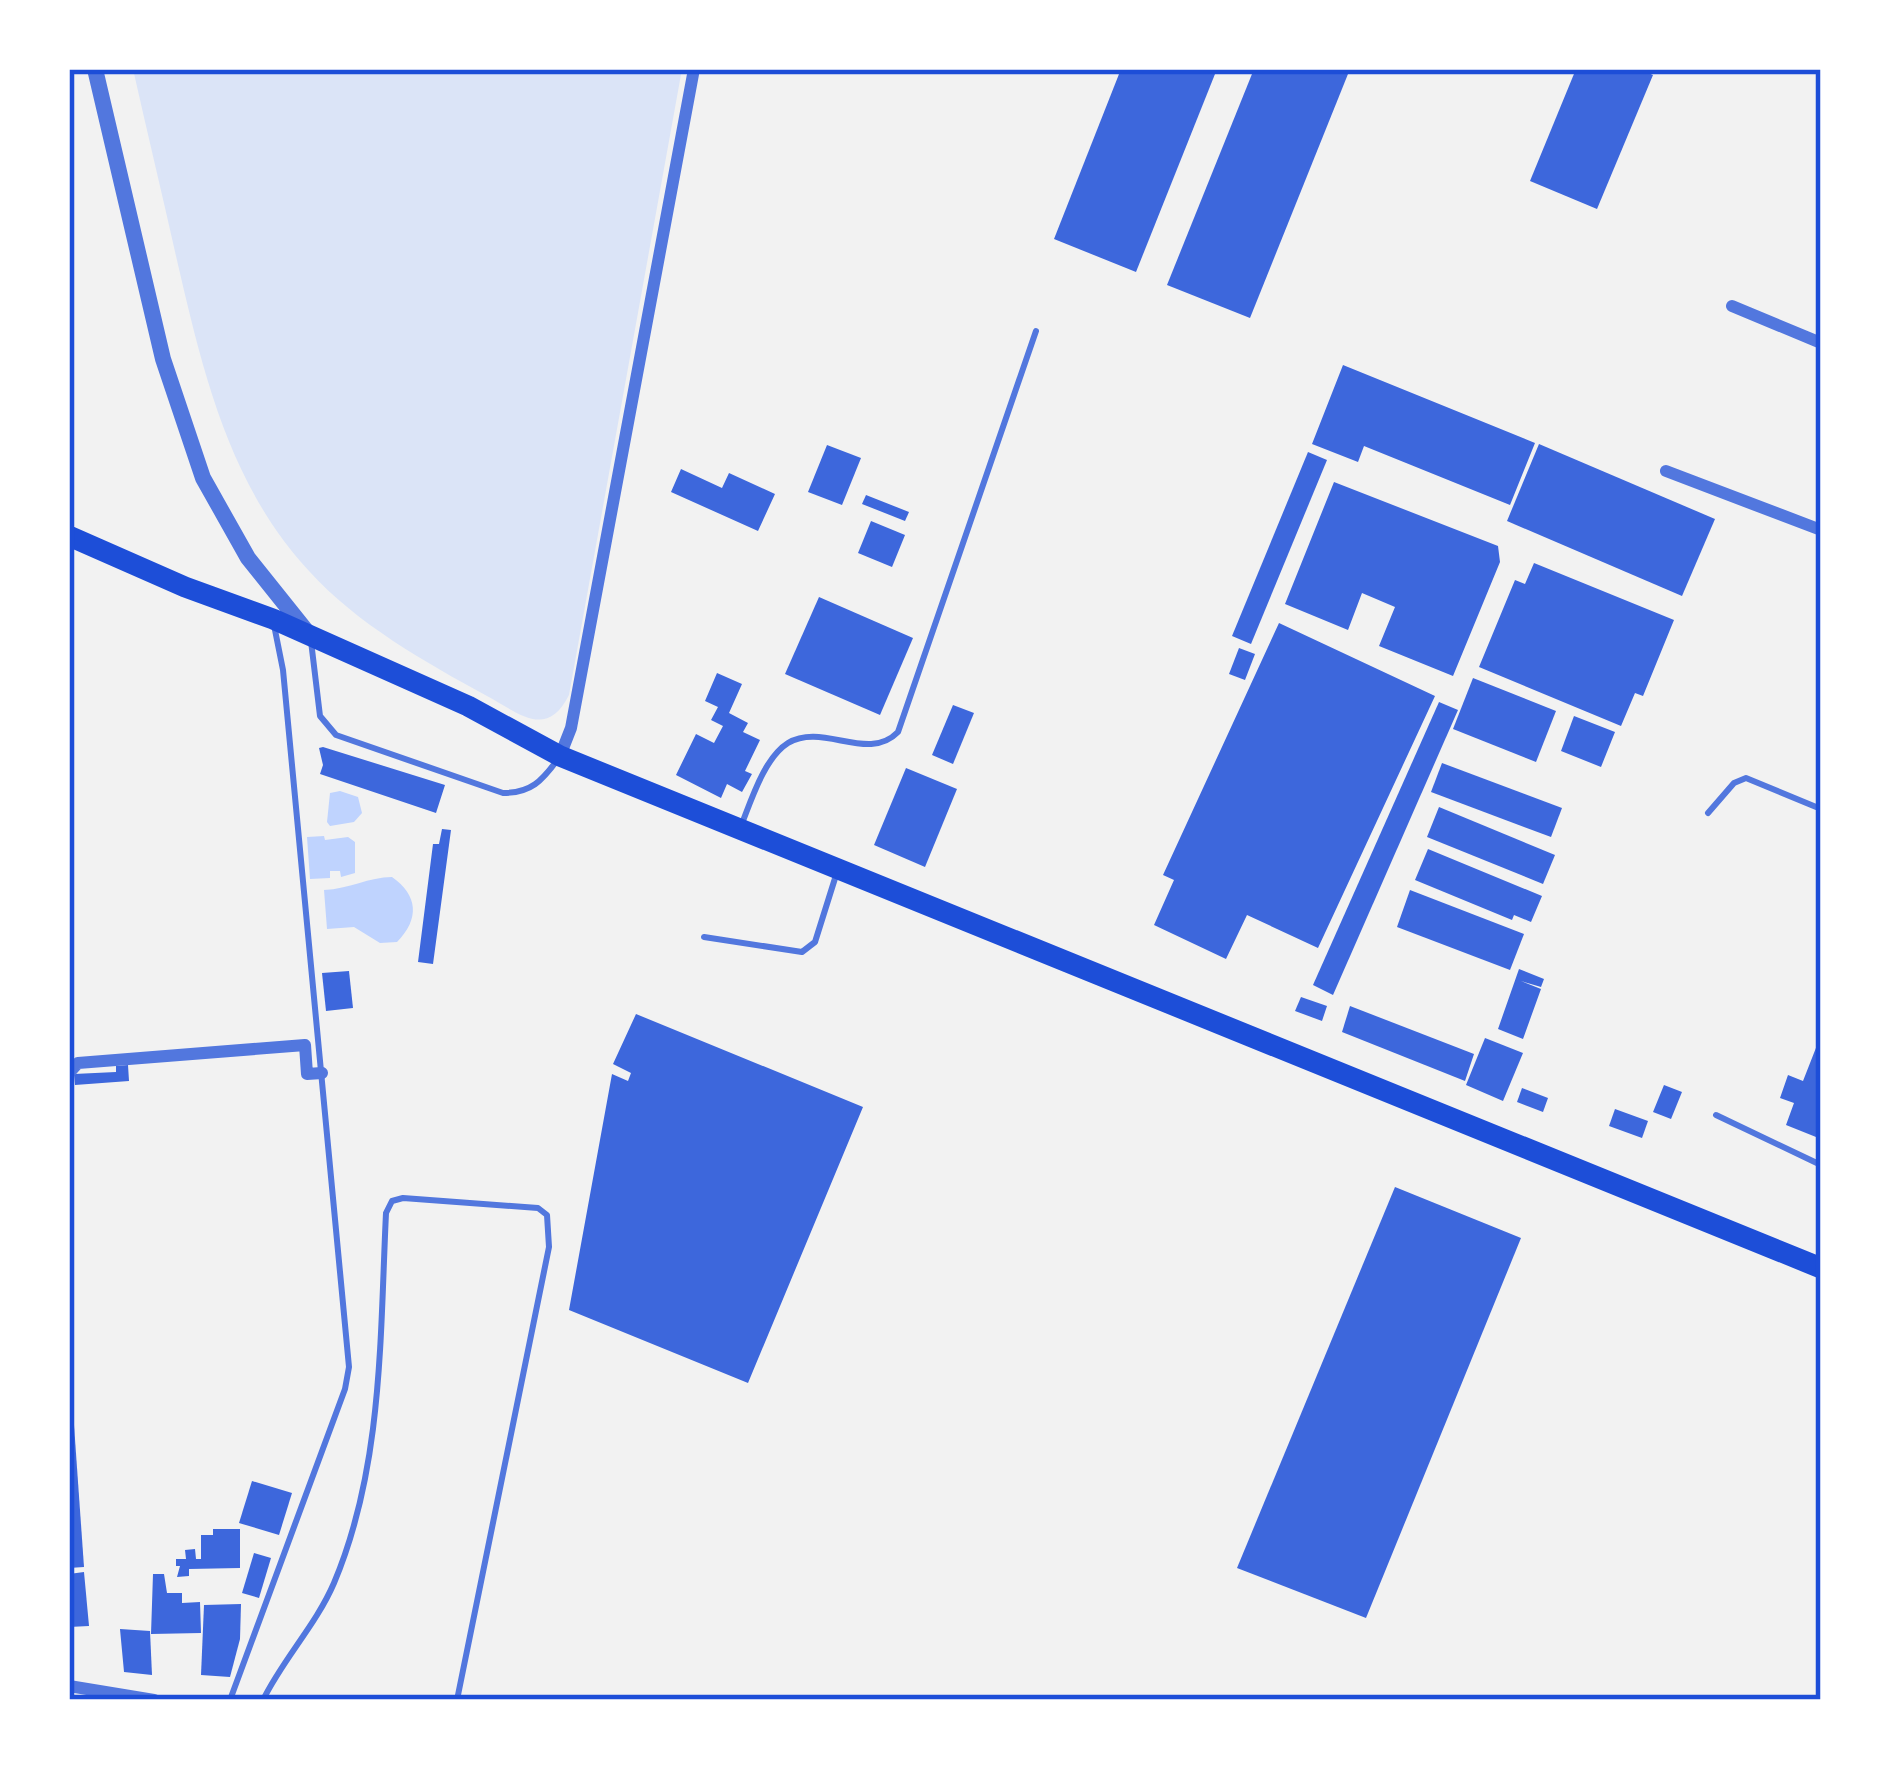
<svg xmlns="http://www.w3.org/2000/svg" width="1890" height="1769" viewBox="0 0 1890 1769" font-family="'Source Serif 4',serif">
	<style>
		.green { fill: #dbe4f7 }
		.water { fill: #bfd3fe }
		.building { fill: #3d67dc }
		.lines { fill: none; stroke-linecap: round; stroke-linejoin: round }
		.service { stroke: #5277de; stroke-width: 6 }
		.minor { stroke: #5277de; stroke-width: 12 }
		.tertiary { stroke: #5277de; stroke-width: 16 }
		.primary { stroke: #1d4ed8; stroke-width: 21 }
		.neatline { fill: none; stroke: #1d4ed8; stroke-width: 4.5 }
	</style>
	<rect width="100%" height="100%" fill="#f2f2f2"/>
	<path class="green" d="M133,69H682L569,695C547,739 520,714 487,696C425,662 357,624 309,571C228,484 202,368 176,256C162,194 147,131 133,69Z"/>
	<g class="water">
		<polygon points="340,791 358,797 362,813 354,822 330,826 327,822 330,793"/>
		<polygon points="324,836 325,840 348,837 355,842 355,873 341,877 340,871 330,871 330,878 310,879 307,837"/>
		<path d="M392,877C418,895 420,919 397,942L380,943L354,927L327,929L324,890C349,889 369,877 392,877Z"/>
	</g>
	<g class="building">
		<polygon points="1121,69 1217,69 1136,272 1054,239"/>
		<polygon points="1254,69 1350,69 1250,318 1167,285"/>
		<polygon points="1576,69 1639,69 1653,75 1597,209 1530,181"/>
		<polygon points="1343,365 1535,443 1510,505 1364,446 1358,462 1312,444"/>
		<polygon points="1539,444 1715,519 1682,596 1507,521"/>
		<polygon points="827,445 861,458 842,505 808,492"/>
		<polygon points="1308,452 1327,460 1251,644 1232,636"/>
		<polygon points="681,469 722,488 729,473 775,494 758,531 671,492"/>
		<polygon points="1334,482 1498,546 1500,562 1453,676 1379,646 1395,607 1362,593 1348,630 1285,604"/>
		<polygon points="866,495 909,512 905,521 862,504"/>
		<polygon points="871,521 905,535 892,567 858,553"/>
		<polygon points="1534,563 1674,620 1643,696 1635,693 1621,726 1479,667 1515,580 1525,584"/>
		<polygon points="819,597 913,638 880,715 785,674"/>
		<polygon points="1279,623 1435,696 1318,948 1247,915 1226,959 1154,925 1174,880 1163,875"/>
		<polygon points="1239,648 1255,654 1245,680 1229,674"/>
		<polygon points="717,673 742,684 729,713 748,723 743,732 760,740 745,771 752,774 742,792 727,784 721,798 676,775 696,734 714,743 723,726 711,720 718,707 705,701"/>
		<polygon points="1473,678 1556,711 1536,762 1453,729"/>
		<polygon points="1439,702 1458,710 1333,995 1313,985"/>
		<polygon points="953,705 974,713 953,764 932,755"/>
		<polygon points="1574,716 1615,732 1601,767 1561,751"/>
		<polygon points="323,747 445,785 436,813 320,774 323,765 319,748"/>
		<polygon points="1442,763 1562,808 1551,837 1431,792"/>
		<polygon points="906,768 957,789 925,867 874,845"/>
		<polygon points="1439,807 1555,855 1543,884 1427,837"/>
		<polygon points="442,829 451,830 433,964 418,962 433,844 439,844"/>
		<polygon points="1428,849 1542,896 1531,922 1514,915 1512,920 1415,880"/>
		<polygon points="1410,890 1524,934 1510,970 1397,927"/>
		<polygon points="1519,969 1544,979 1541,987 1521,981 1541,989 1523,1039 1498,1029"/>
		<polygon points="349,971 353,1008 326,1011 322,973"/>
		<polygon points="1301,997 1327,1006 1322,1021 1295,1011"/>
		<polygon points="1350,1006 1474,1054 1465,1081 1342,1032"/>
		<polygon points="636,1014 863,1107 748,1383 569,1310 612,1074 628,1081 631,1073 613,1064"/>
		<polygon points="1821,1035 1821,1139 1786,1125 1794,1103 1780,1098 1788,1075 1803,1081"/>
		<polygon points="1485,1038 1523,1053 1503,1101 1466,1085"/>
		<polygon points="128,1065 129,1081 75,1085 74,1074 116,1072 116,1066"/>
		<polygon points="1664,1085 1682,1092 1671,1119 1653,1112"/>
		<polygon points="1522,1088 1548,1098 1543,1112 1517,1102"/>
		<polygon points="1615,1109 1648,1121 1642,1138 1609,1126"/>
		<polygon points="1395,1187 1521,1238 1366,1618 1237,1568"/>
		<polygon points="69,1425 74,1425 84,1567 69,1568"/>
		<polygon points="252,1481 292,1493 279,1535 239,1523"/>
		<polygon points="213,1529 240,1529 240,1568 189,1569 189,1576 177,1577 180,1566 176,1566 176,1559 186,1559 185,1550 195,1549 196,1559 201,1559 201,1535 213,1535"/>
		<polygon points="254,1553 271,1558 259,1598 242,1593"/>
		<polygon points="84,1572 89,1626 69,1627 69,1574"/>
		<polygon points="153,1574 164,1574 167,1593 182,1593 182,1603 200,1602 201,1633 151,1634"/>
		<polygon points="241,1604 240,1639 230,1677 201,1675 204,1605"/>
		<polygon points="120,1629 150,1631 152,1675 124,1672"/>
	</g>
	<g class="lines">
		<g class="service">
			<path d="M311,641L320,716L336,735L503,793C531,793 542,781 558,759"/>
			<polyline points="1708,813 1734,783 1746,778 1821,809"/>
			<path d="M741,826C751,801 764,758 788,743C823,722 868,763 898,732L1036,331"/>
			<polyline points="704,937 802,952 815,942 837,872"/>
			<polyline points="1716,1115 1821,1165"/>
			<polyline points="230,1700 345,1389 349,1367 283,670 274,625"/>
			<path d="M263,1700C283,1659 316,1625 334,1583C383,1467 380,1336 386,1213L392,1201L403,1198L538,1208L547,1215L549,1247L457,1700"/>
		</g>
		<g class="minor">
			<polyline points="1732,306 1821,343"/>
			<polyline points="1666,471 1821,530"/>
			<polyline points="560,756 571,728 694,69"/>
			<polyline points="69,1073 78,1063 305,1045 307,1074 322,1073"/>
			<polyline points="69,1686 154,1700"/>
		</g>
		<polyline class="tertiary" points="95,69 163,359 203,478 248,558 308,633"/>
		<polyline class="primary" points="69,536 185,587 273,619 468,706 560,756 1821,1268"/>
	</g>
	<rect width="1890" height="1769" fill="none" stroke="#ffffff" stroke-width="144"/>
	<rect x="72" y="72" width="1746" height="1625" class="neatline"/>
</svg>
